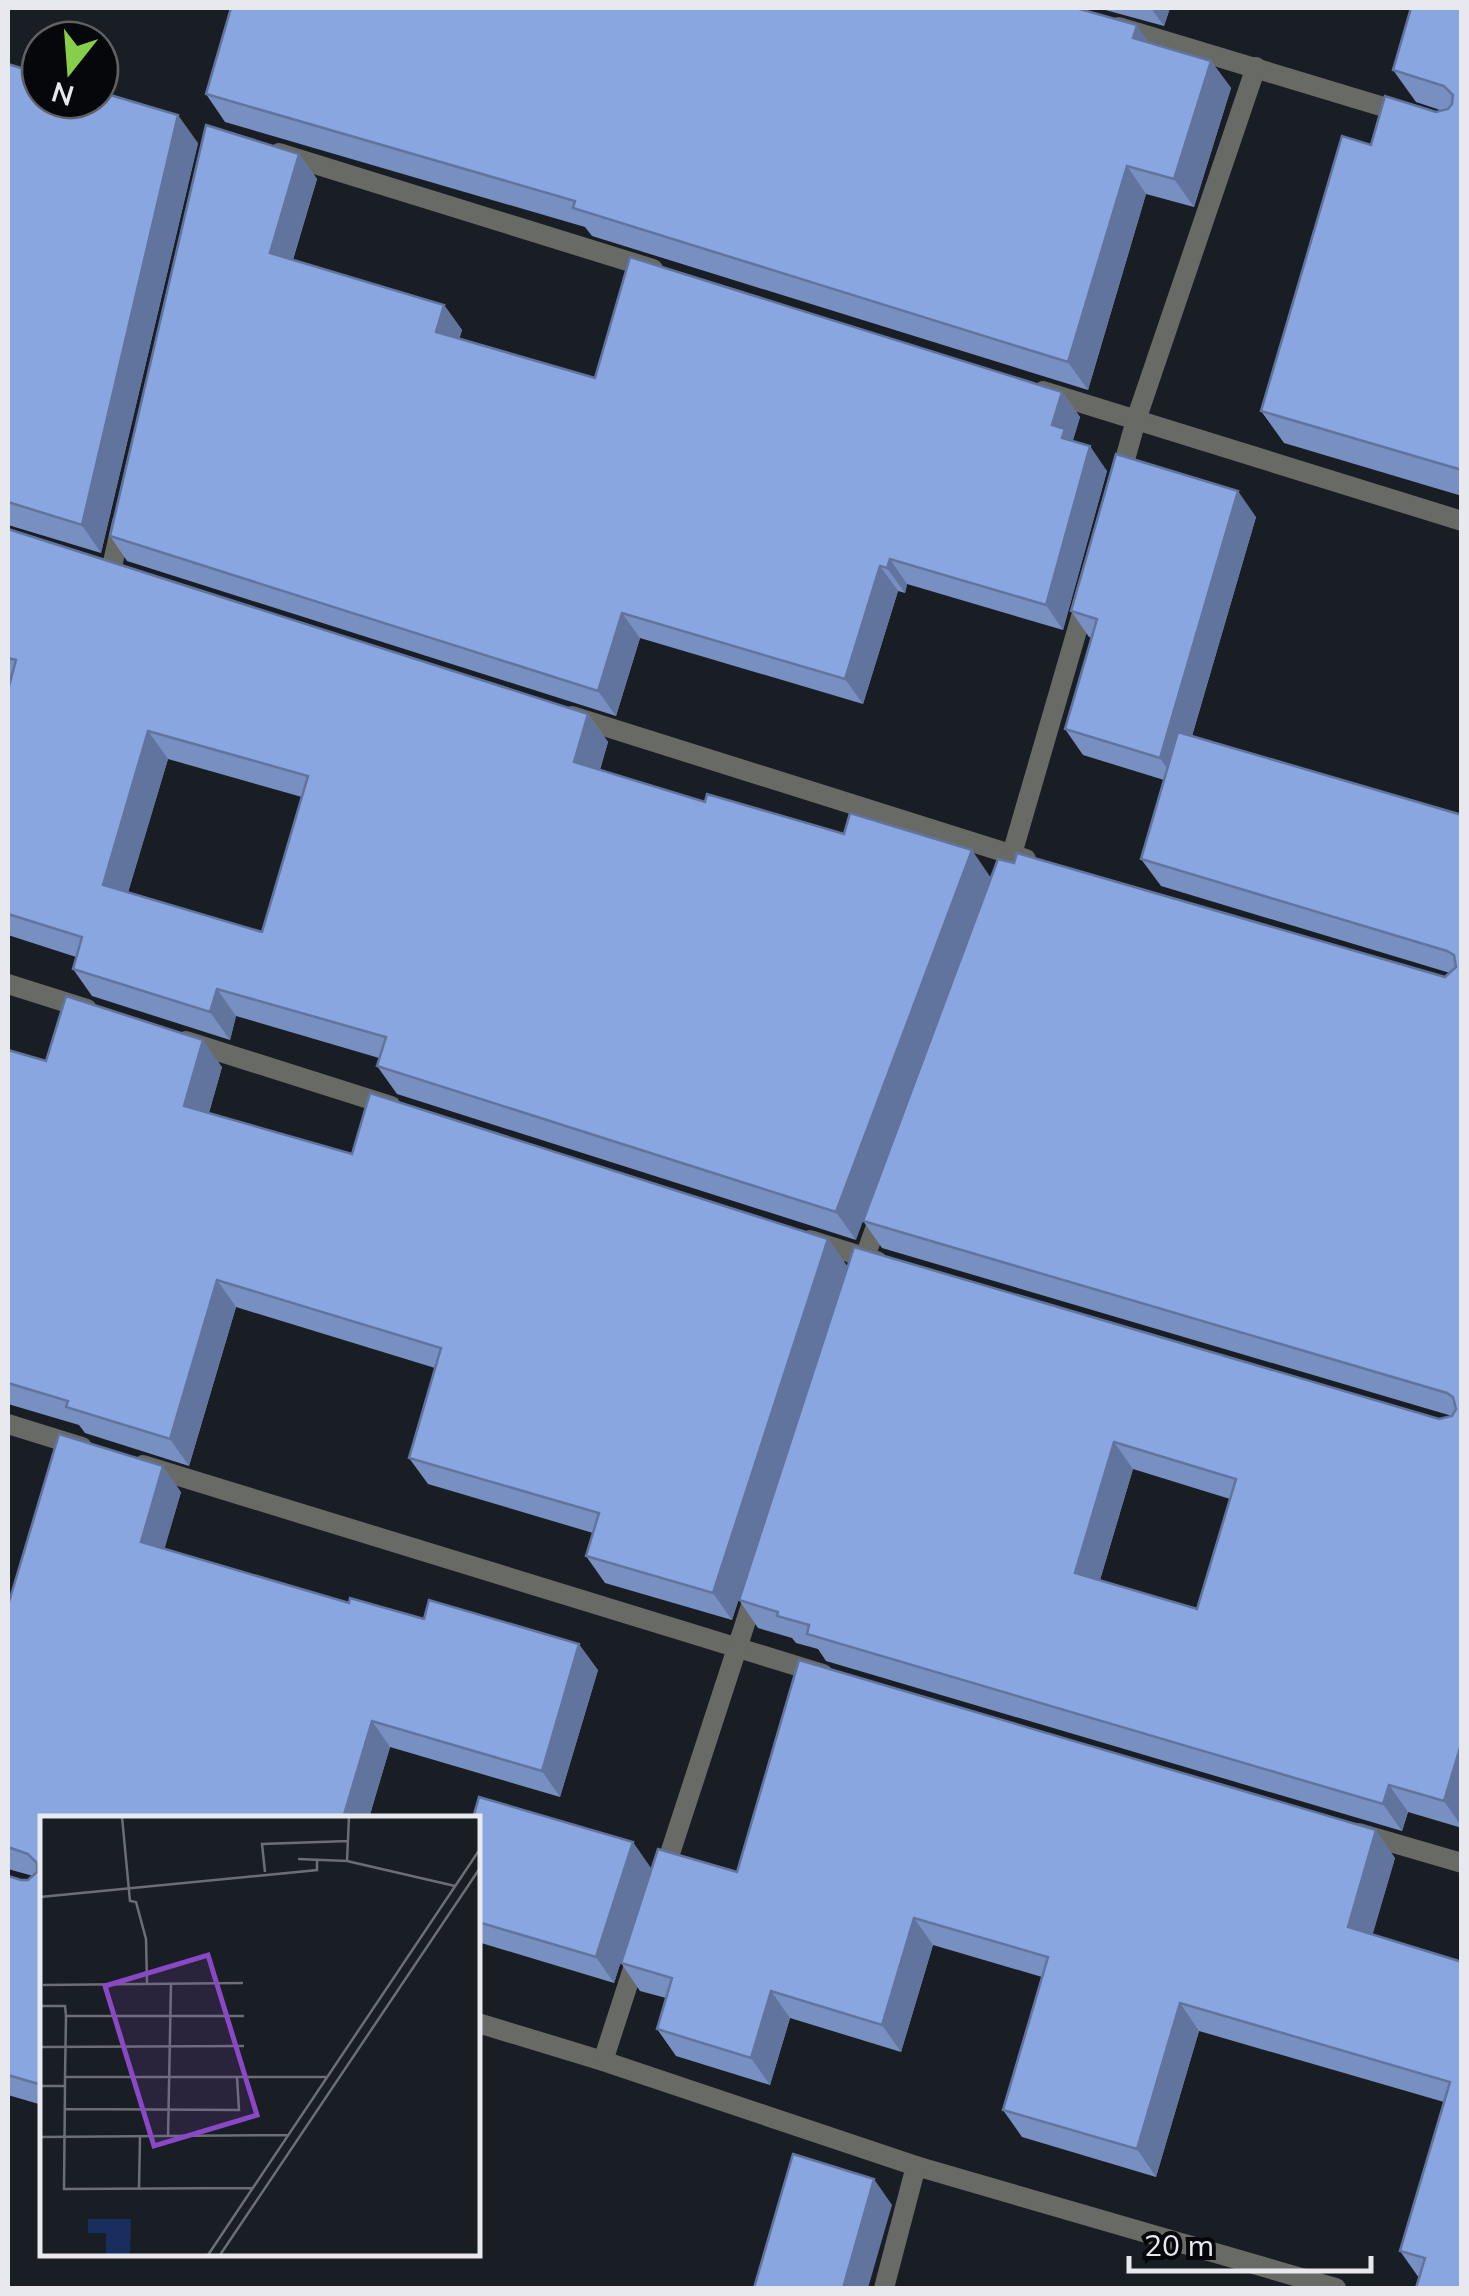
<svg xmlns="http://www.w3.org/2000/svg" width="1469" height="2296" viewBox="0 0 1469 2296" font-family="Mulish,sans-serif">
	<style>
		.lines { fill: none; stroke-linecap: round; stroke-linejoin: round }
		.street { stroke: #686a66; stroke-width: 20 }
		.wall { fill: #778fc1; fill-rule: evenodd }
		.shaded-wall { fill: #61749d }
		.building { fill: #8aa6e0; stroke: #61749d; stroke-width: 2.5; fill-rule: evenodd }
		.inset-road { fill: none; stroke: #6b6f75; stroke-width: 2.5 }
		.view { fill: #8b48c6; fill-opacity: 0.15; stroke: #8b48c6; stroke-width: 5 }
		.inset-edge { fill: none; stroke: #e7e9ee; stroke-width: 5 }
	</style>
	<rect width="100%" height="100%" fill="#191d24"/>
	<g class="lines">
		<g class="street">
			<polyline points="1119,27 1407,114"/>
			<polyline points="279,153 653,269"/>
			<polyline points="1043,391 1462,521"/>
			<polyline points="1119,481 1136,420 1256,67"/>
			<polyline points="111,571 122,522"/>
			<polyline points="572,716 1026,859"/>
			<polyline points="1003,885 1087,596"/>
			<polyline points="8,984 87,1009"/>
			<polyline points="186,1041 391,1106"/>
			<polyline points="810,1240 877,1261"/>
			<polyline points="859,1274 881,1212"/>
			<polyline points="8,1424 82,1447"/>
			<polyline points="143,1465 823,1674"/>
			<polyline points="1359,1833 1462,1863"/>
			<polyline points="662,1878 757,1587"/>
			<polyline points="478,2023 603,2061 916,2166 1336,2288"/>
			<polyline points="603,2061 638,1953"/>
			<polyline points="884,2288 916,2166"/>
		</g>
	</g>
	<g class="wall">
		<polygon points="1098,8 1170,8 1164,26"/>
		<polygon points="1462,8 1462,496 1284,443 1261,411 1371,145 1436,112 1443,111 1416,102 1393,70"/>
		<polygon points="1150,43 1211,61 1231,88 1194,207 1146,194 1088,390 592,236 585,227 225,122 206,94"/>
		<polygon points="8,64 198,143 101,553 8,525"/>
		<polygon points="299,154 317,179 293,260 444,305 462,330 459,339 595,378 1062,392 1080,417 1073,440 1107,471 1063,630 907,584 905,593 898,591 863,704 640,638 616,716 127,561 110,536"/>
		<path d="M1256,517L1192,736L1462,815V1828L1408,1812L1402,1831L826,1661L818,1649L796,1643L792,1638L758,1628L739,1600L854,1247L1439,1419L1452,1416L882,1248L863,1221L1445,977L1450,973L1161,886L1141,859L1164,780L1083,755L1065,729L1092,638L1089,637L1071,611ZM1133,1469L1230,1499L1197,1609L1100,1580Z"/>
		<path d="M8,529L588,714L608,742L600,770L856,1240L397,1094L377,1066L379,1058L236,1016L230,1040L92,996L73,969L76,957L8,935V690L10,681L8,680ZM168,759L302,797L262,932L128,892Z"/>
		<polygon points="8,1050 46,1061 222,1067 209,1113 352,1154 828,1239 847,1266 732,1620 605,1583 586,1556 593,1533 428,1484 409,1458 435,1368 236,1307 189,1466 85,1433 79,1425 8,1404"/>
		<polygon points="181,1492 164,1549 349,1603 598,1670 560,1797 390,1747 369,1818 42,1818 42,2105 8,2095 8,1876 21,1880 28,1880 33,1876 8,1869 8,1601 9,1602"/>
		<polygon points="478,1818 651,1868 614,1983 478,1942"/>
		<polygon points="1395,1858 1372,1935 1462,1962 1462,2288 1419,2278 1400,2251 1444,2102 1199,2031 1156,2177 1022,2137 1003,2110 1042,1977 933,1945 901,2052 790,2018 770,2085 676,2056 657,2029 666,1998 640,1991 621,1963 737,1872"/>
	</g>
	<g class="shaded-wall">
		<polygon points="1151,8 1170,8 1164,26"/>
		<polygon points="1137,25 1156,53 1133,38"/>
		<polygon points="1211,61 1231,88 1194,207 1174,179"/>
		<polygon points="178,115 198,143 101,553 82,525"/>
		<polygon points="299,154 317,179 287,278 270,253"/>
		<polygon points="1127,166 1146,194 1088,390 1068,362"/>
		<polygon points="444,305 462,330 454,357 436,332"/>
		<polygon points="1062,392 1080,417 1073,440 1083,454 1080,463 1052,425"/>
		<polygon points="1090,446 1107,471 1063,630 1046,605"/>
		<polygon points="1238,491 1256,517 1178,784 1160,758"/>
		<polygon points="890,559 907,584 905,593 887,568"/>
		<polygon points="880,566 898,591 863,704 845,679"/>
		<polygon points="622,613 640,638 616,716 598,691"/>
		<polygon points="588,714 608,742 593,790 574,762"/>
		<polygon points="148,731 168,759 122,913 103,885"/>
		<polygon points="972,850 991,878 856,1240 836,1212"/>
		<polygon points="217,989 236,1016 230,1040 210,1012"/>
		<polygon points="203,1040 222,1067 203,1133 184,1106"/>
		<polygon points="828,1239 847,1266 732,1620 713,1593"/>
		<polygon points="217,1280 236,1307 189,1466 170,1439"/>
		<polygon points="1114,1442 1133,1469 1094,1600 1075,1573"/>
		<polygon points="163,1466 181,1492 159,1568 141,1542"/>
		<polygon points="579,1644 598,1670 560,1797 542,1771"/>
		<polygon points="372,1721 390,1747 369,1818 343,1818"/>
		<polygon points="1462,1741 1462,1827 1444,1801"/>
		<polygon points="1389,1785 1408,1812 1402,1831 1383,1804"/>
		<polygon points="1376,1830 1395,1858 1367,1954 1348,1927"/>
		<polygon points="633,1842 651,1868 614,1983 596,1957"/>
		<polygon points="914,1918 933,1945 901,2052 882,2025"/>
		<polygon points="771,1991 790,2018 770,2085 751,2058"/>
		<polygon points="1180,2003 1199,2031 1156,2177 1137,2149"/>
		<polygon points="874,2179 892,2205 868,2288 843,2288"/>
	</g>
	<g class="building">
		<polygon points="231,8 1076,8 1137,25 1133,38 1211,61 1174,179 1127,166 1068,362 573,208 575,201 206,94"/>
		<polygon points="1411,8 1462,8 1462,470 1261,411 1342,136 1371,145 1385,96 1436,112 1448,109 1452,104 1453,95 1444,86 1393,70"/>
		<polygon points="8,64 40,74 40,100 100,100 100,92 178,115 82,525 8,502"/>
		<polygon points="206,125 299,154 270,253 444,305 436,332 595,378 630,257 1062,392 1052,425 1065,429 1062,438 1090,446 1046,605 890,559 887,568 880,566 845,679 622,613 598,691 110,536"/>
		<polygon points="1116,454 1238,491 1160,758 1065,729 1097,619 1071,611"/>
		<path d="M8,529L588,714L574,762L705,802L707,794L844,834L850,813L972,850L836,1212L377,1066L386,1037L217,989L210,1012L73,969L82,937L8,914V690L16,660L8,658ZM148,731L308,776L262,932L103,885Z"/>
		<path d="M1178,732L1462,815V1741L1444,1801L1389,1785L1383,1804L807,1634L809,1625L777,1616L778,1612L739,1600L854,1247L1439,1419L1452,1416L1456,1409L1453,1397L1447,1393L863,1221L998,859L1014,863L1017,853L1445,977L1456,967L1454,955L1447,951L1141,859ZM1114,1442L1236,1479L1197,1609L1075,1573Z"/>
		<polygon points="66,996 203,1040 184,1106 352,1154 370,1093 828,1239 713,1593 586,1556 599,1513 409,1458 441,1348 217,1280 170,1439 66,1407 68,1401 8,1383 8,1050 46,1061"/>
		<polygon points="59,1434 163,1466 141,1542 349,1603 350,1598 424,1619 429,1600 579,1644 542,1771 372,1721 343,1818 42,1818 42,2085 8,2075 8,1876 21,1880 28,1880 37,1872 37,1863 28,1854 8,1847 8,1601 9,1602"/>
		<polygon points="799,1660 1376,1830 1348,1927 1462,1962 1462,2288 1416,2288 1425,2258 1400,2251 1450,2082 1180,2003 1137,2149 1003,2110 1048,1957 914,1918 882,2025 771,1991 751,2058 657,2029 672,1978 621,1963 658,1849 737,1872"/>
		<polygon points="479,1797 633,1842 596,1957 478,1922 478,1818 473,1818"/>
		<polygon points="793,2154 874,2179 843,2288 754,2288"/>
	</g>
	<g transform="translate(40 1816)">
		<rect width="440" height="440" fill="#191d24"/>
		<path d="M48,403H91L90,439H66V417H48Z" fill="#192e5e"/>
		<path class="inset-road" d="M82,1L90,85L96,86L106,123L107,167M258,43L307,45L309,1M307,45L415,70M225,56L222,28L308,25M0,81L277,54V43M3,169L203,167M0,190H25L26,200H204M0,231L204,230M25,261L26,200M0,270H25V261H286M25,270L24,373L213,372M26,293L199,294L197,261M0,321L248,319M128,321L131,168M99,373L100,321M168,439L440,33M180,439L440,52"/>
		<path class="view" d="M168,139L217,299L114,330L65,170Z"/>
		<rect width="440" height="440" class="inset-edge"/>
	</g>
	<rect width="1469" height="2296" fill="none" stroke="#e7e9ee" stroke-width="20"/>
	<g transform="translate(70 70) rotate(197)"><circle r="48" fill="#06070a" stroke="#606165" stroke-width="2.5"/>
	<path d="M0-8L18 38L0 25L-18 38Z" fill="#87cf4a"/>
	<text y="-15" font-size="28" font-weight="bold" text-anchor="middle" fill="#e7e9ee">N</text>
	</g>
	<path d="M1129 2256v15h242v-15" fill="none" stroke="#e7e9ee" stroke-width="5"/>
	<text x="1144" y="2256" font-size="30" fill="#e7e9ee" stroke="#06070a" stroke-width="8" paint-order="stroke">20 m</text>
</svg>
